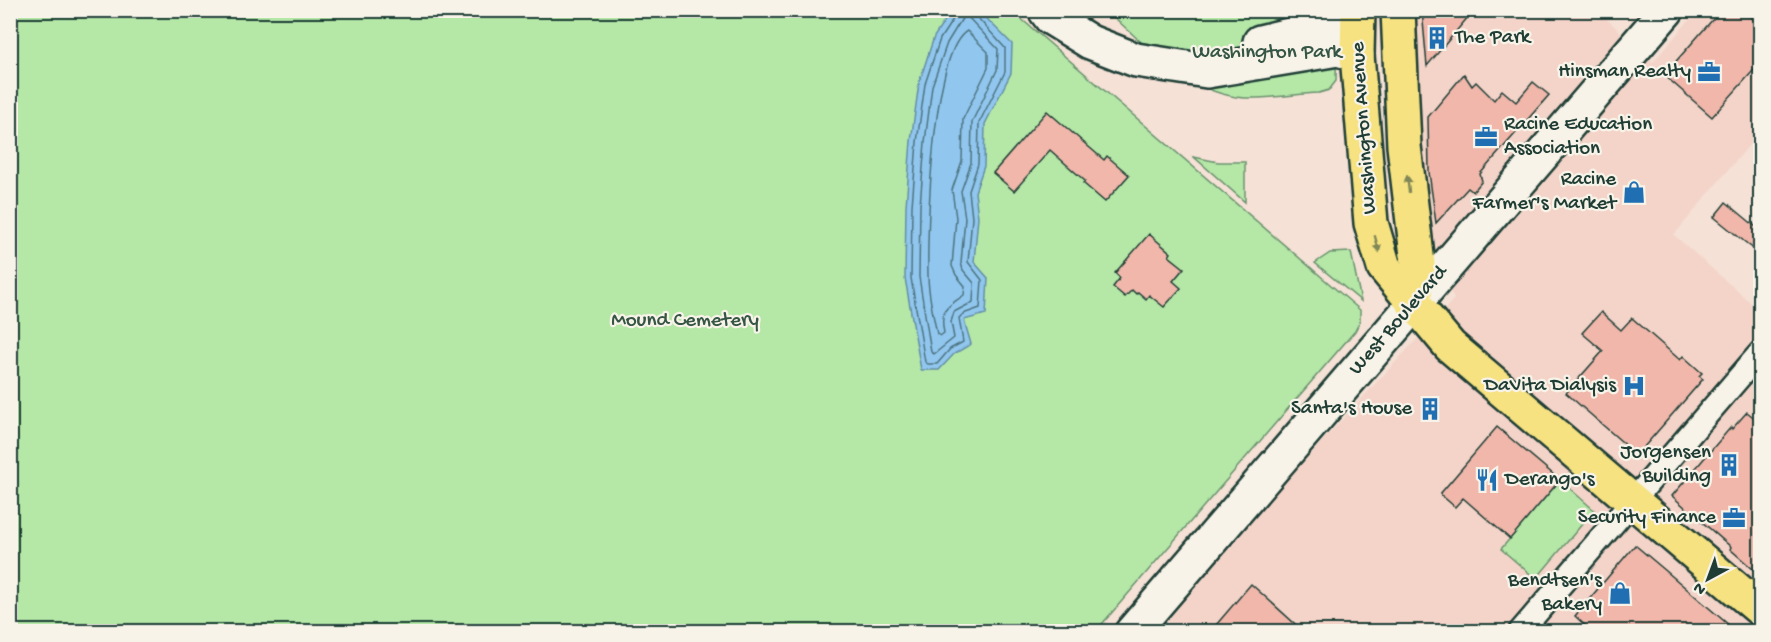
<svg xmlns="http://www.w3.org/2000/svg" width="1771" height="642" font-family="'Gochi Hand',sans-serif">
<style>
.built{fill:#f4d4c9}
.green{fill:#b5e7a7;stroke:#6a926e;stroke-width:1.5}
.water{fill:#91c6ef;stroke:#638fa4;stroke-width:1.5}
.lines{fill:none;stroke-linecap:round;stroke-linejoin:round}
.shore{stroke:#4d747f;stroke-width:1.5}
.building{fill:#f1b7ab;stroke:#1f3d34;stroke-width:1.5}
.street-casing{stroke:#1f3d34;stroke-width:27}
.secondary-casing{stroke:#1f3d34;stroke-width:38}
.primary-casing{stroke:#1f3d34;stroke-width:38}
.street{stroke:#f7f3e8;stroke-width:22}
.secondary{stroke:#f7f3e8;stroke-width:33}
.primary{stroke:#f6e281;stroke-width:33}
.oneway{fill:#808757}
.labels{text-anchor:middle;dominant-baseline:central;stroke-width:4.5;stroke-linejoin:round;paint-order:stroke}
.poi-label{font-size:21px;fill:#1f3d34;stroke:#f7f3e8;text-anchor:end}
.park-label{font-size:21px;fill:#365645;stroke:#f7f3e8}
.street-label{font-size:21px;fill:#1f3d34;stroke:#f7f3e8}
</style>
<rect width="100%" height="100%" fill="#f5e1d6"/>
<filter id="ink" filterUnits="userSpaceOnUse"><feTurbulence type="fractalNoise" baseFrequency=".0167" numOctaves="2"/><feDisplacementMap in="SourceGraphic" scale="12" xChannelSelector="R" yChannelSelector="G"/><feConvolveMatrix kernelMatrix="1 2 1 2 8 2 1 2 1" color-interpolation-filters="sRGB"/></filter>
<g filter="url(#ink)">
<path class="built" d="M1410 11H1598L1653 62 1697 11H1760V132L1674 235 1760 311V631L1158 632 1299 466 1454 299 1423 229Z"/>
<g class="green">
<path d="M10 11H1012L1360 310V321L1355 331 1096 631H11Z"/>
<path d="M1107 11H1337L1336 81 1329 90 1319 93C1295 94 1269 99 1245 98 1188 94 1147 46 1107 11Z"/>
<path d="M1194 157 1218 162H1245V202Z"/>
<path d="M1351 252 1361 301 1315 263 1330 253Z"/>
<path d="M1560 480 1594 510 1536 579 1501 549Z"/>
</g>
<path class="water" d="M951 11H979L1012 44 1011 73 985 124 984 166 975 192 978 217 974 262 988 278 986 314 964 320 971 344 954 354 939 370H921L905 278 906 206 911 141 919 83 934 37Z"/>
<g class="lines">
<g class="shore">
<path d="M956 10 955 16 940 39 925 84 917 142 912 206 911 278 925 362 928 364H937L950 349 963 342 959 318 963 314 980 308 982 280 968 262 972 218 969 191 978 164 979 123 1005 72V48L977 17 975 10"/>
<path d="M966 15 998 49 997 70 972 122 971 163 961 191 965 218 961 263 963 270 974 283 973 302 954 312 951 322 954 338 934 354 931 352 919 277 920 206 925 142 932 86 947 43 963 17Z"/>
<path d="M967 31 988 52V68L963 119 962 161 952 190 956 218 952 266 956 275 965 286 964 295C948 307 939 308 944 333L940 336 937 334C933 314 928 294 928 275 927 233 931 52 967 31Z"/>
</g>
</g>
<g class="building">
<path d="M1422 10H1474L1427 66Z"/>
<path d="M1721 10H1743L1761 26V62L1712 117 1664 75Z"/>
<path d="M1464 74 1472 86 1476 82 1494 100 1502 90 1516 102 1533 82 1549 95 1480 174 1482 181 1473 192 1468 188 1436 223 1429 172 1428 117Z"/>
<path d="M1047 111 1104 160 1107 156 1129 175 1105 202 1083 183 1085 181 1050 150 1014 191 993 173Z"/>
<path d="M1726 202 1761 231V255L1714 217Z"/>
<path d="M1149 234 1171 253 1169 256 1184 268 1173 281 1181 288 1164 307 1149 295 1146 299 1138 292 1136 294 1132 290 1125 297 1113 287 1120 278 1115 273Z"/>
<path d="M1601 312 1621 330 1632 318 1680 360 1683 356 1702 373 1699 376 1703 379 1637 455 1566 393 1603 351 1582 333Z"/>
<path d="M1747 412 1761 423V576L1730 549 1731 547 1672 496 1731 427 1732 429Z"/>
<path d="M1497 427 1560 480 1510 539 1463 498 1455 507 1440 494Z"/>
<path d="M1635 545 1666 571 1737 632H1592L1575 616Z"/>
<path d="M1251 584 1304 632H1210Z"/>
</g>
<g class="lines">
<g class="street-casing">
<path id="street" d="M1520 632 1760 353"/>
</g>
<g class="secondary-casing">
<g id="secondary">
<path d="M1045 10 1051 18 1090 42 1136 60 1207 71 1338 49 1357 55"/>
<path d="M1260 42 1357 19"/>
<path d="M1132 632 1667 10"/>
</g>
</g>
<g class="primary-casing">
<g id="primary">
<path d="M1358 10 1357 55 1371 223 1384 267 1450 346 1760 609"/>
<path d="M1398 10 1404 146 1418 264 1414 304"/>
</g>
</g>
<use href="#street" class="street"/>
<use href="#secondary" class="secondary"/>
<use href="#primary" class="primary"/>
</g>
<defs><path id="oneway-solid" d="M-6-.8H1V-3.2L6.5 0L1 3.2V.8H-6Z" transform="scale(1.5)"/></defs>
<g class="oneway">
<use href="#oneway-solid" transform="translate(1408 184) rotate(-97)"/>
<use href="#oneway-solid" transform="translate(1377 244) rotate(75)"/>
</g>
</g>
<defs>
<g id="building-bare" transform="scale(1.8)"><path d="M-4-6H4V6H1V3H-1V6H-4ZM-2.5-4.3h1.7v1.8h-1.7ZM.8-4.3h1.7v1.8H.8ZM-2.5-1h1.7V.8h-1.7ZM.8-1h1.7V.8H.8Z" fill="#1f6fb2" stroke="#f7f3e8" stroke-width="2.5" paint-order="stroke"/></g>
<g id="office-bare" transform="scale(1.8)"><path d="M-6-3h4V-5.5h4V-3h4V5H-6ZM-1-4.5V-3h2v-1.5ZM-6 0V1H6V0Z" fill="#1f6fb2" stroke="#f7f3e8" stroke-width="2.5" paint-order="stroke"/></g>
<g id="shop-bare" transform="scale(1.8)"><path d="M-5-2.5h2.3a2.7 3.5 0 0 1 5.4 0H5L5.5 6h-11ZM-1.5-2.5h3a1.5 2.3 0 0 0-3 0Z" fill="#1f6fb2" stroke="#f7f3e8" stroke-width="2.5" paint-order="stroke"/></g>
<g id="hospital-bare" transform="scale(1.8)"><path d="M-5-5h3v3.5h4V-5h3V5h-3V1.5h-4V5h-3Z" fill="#1f6fb2" stroke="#f7f3e8" stroke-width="2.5" paint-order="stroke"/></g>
<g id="restaurant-bare" transform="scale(1.8)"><path d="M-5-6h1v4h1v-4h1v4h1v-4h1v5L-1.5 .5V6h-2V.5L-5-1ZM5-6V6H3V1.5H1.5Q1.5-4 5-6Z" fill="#1f6fb2" stroke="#f7f3e8" stroke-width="2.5" paint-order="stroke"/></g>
</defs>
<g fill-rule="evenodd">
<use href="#building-bare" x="1437" y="38"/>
<use href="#office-bare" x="1709" y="72"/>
<use href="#office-bare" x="1486" y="137"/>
<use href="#shop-bare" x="1634" y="192"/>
<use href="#hospital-bare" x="1634" y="386"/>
<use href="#building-bare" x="1430" y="409"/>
<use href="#building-bare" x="1729" y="465"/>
<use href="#restaurant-bare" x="1487" y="480"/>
<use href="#office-bare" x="1734" y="518"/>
<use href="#shop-bare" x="1620" y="593"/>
</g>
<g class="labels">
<g class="poi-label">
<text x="1455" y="38" text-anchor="start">The Park</text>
<text x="1691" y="72">Hinsman Realty</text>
<text x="1504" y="125" text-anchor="start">Racine Education<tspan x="1504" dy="24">Association</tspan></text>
<text x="1616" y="180">Racine<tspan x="1616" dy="24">Farmer's Market</tspan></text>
<text x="1616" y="386">DaVita Dialysis</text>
<text x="1412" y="409">Santa's House</text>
<text x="1711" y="453">Jorgensen<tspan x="1711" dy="24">Building</tspan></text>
<text x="1505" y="480" text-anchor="start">Derango's</text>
<text x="1716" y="518">Security Finance</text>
<text x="1602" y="581">Bendtsen's<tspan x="1602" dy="24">Bakery</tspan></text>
</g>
<g class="park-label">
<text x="1267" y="53">Washington Park</text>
<text x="685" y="321">Mound Cemetery</text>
</g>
<g class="street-label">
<text transform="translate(1365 128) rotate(-94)">Washington Avenue</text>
<text transform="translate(1399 321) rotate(-49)">West Boulevard</text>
</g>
</g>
<rect width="1771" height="642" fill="none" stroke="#f7f3e8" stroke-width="36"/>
<rect x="18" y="18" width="1735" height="606" fill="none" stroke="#1f3d34" stroke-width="2" filter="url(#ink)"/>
<g transform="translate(1708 579) rotate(221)" stroke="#f7f3e8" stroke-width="4.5" paint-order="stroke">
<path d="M0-4.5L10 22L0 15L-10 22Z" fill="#1f3d34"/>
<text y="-9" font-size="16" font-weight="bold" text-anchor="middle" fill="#1f3d34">N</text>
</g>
</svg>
